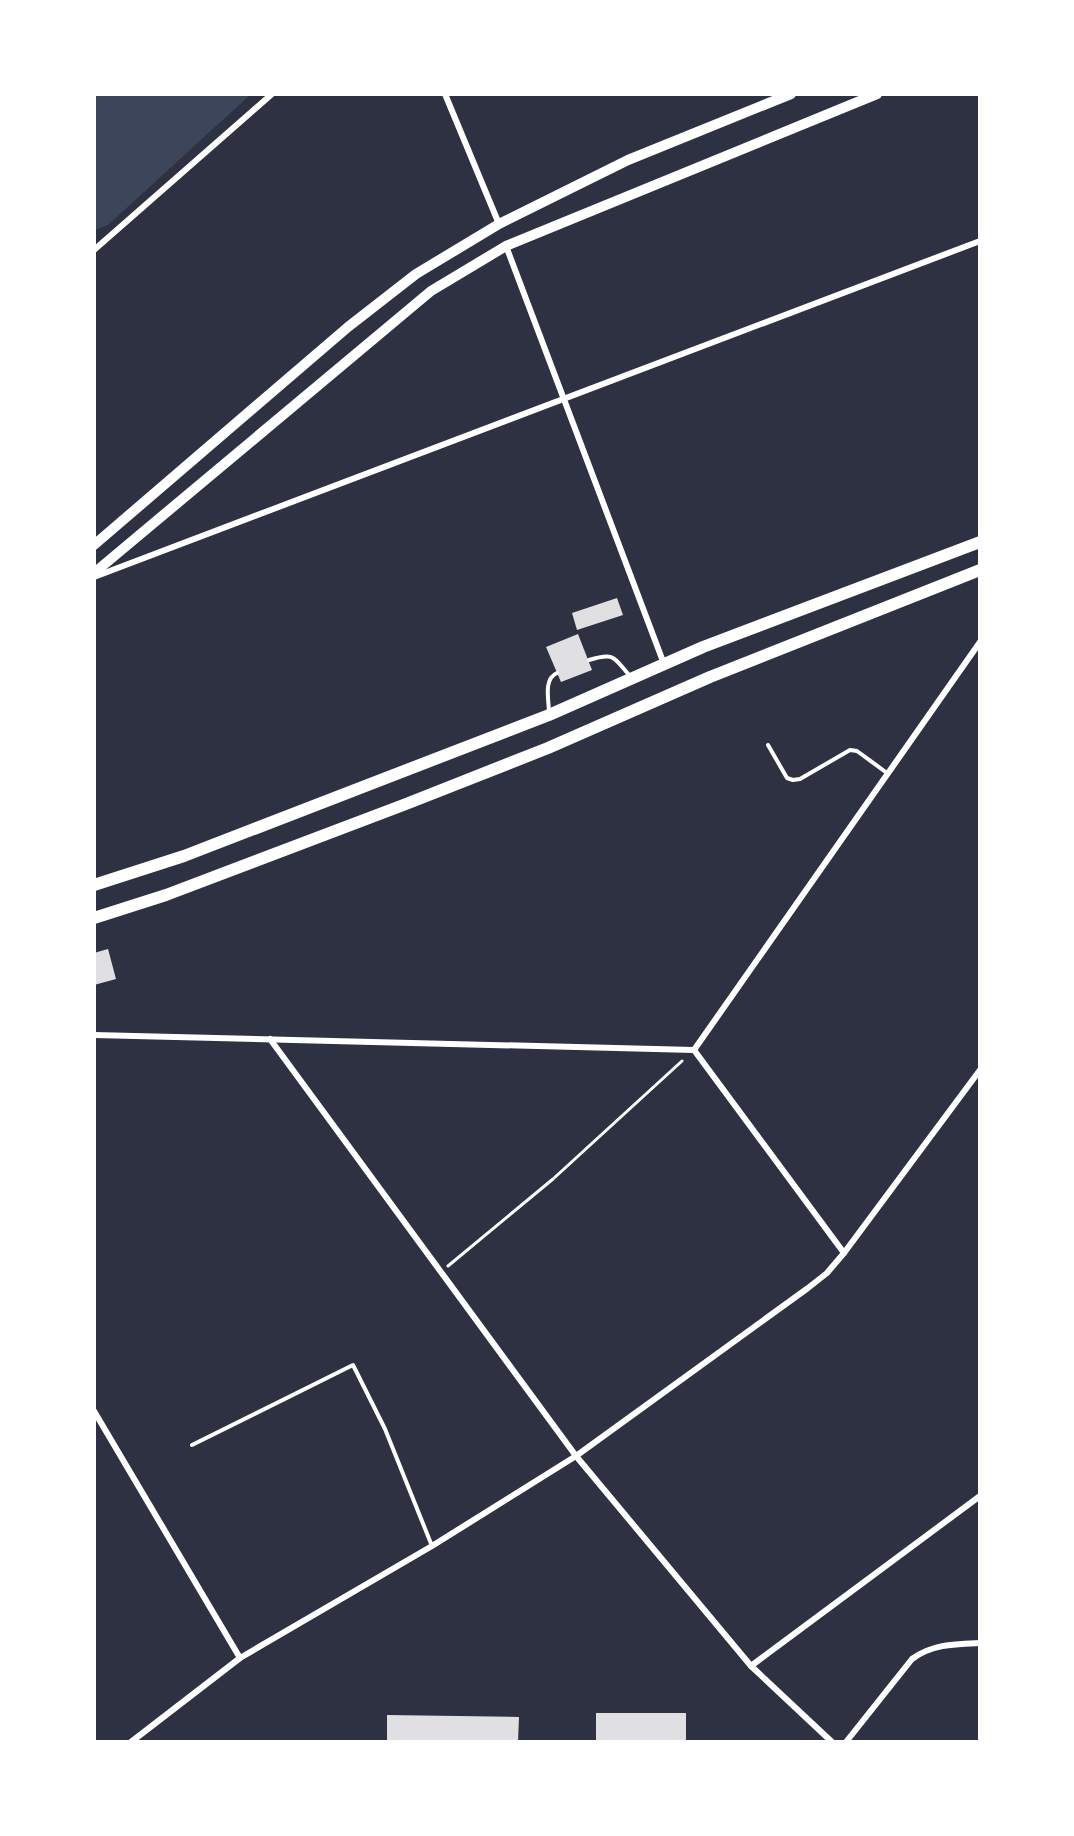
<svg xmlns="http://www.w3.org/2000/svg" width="1074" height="1836" font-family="Jost,sans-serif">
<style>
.green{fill:#3c4559}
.building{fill:#e0e0e3}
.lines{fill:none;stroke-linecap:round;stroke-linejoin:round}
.path{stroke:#fff;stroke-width:3}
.service{stroke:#fff;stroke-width:4}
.minor{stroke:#fff;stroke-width:6}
.secondary{stroke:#fff;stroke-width:10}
.trunk{stroke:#fff;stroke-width:12}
</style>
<rect width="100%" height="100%" fill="#2d3142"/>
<path class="green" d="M94 95 95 94 250 95 108 225 95 230Z"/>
<g class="building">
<path d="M617 598 623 615 577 630 572 613Z"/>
<path d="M578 634 592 670 561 682 546 647Z"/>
<path d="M108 949 116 979 94 985V953Z"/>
<rect x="596" y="1713" width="90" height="29"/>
<path d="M387 1715 519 1717 518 1742H387Z"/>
</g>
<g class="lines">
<path class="path" d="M448 1266 553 1179 682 1061"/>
<g class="service">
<path d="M589 660C615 652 613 657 630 676"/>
<path d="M549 713C549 700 543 679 557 673"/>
<path d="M768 745 787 778 793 780 800 779 850 750 857 751 887 773"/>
<path d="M192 1445 353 1365 385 1429 432 1546"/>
</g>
<g class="minor">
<path d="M445 94 499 224"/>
<path d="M506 246 664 664"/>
<path d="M94 250 272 94"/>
<path d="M94 577 980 241"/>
<path d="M94 1035 694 1050 980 642"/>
<path d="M270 1039 576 1456 751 1666 832 1742"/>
<path d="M694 1050 844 1253"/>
<path d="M94 1411 240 1658"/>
<path d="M751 1666 980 1496"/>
<path d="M131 1742 240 1658 432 1546 576 1456 808 1288 827 1273 844 1253 980 1070"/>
<path d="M846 1742 912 1659C932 1644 955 1644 980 1643"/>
</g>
<g class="secondary">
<path d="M94 545 348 327 416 274 499 224 628 160 791 94"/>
<path d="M94 573 431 291 506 246 877 94"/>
</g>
<g class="trunk">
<path d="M94 885 184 856 549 715 703 647 980 542"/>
<path d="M94 918 166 895 406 804 548 748 710 677 980 570"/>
</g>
</g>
<rect width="1074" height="1836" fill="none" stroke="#ffffff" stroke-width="192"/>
</svg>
